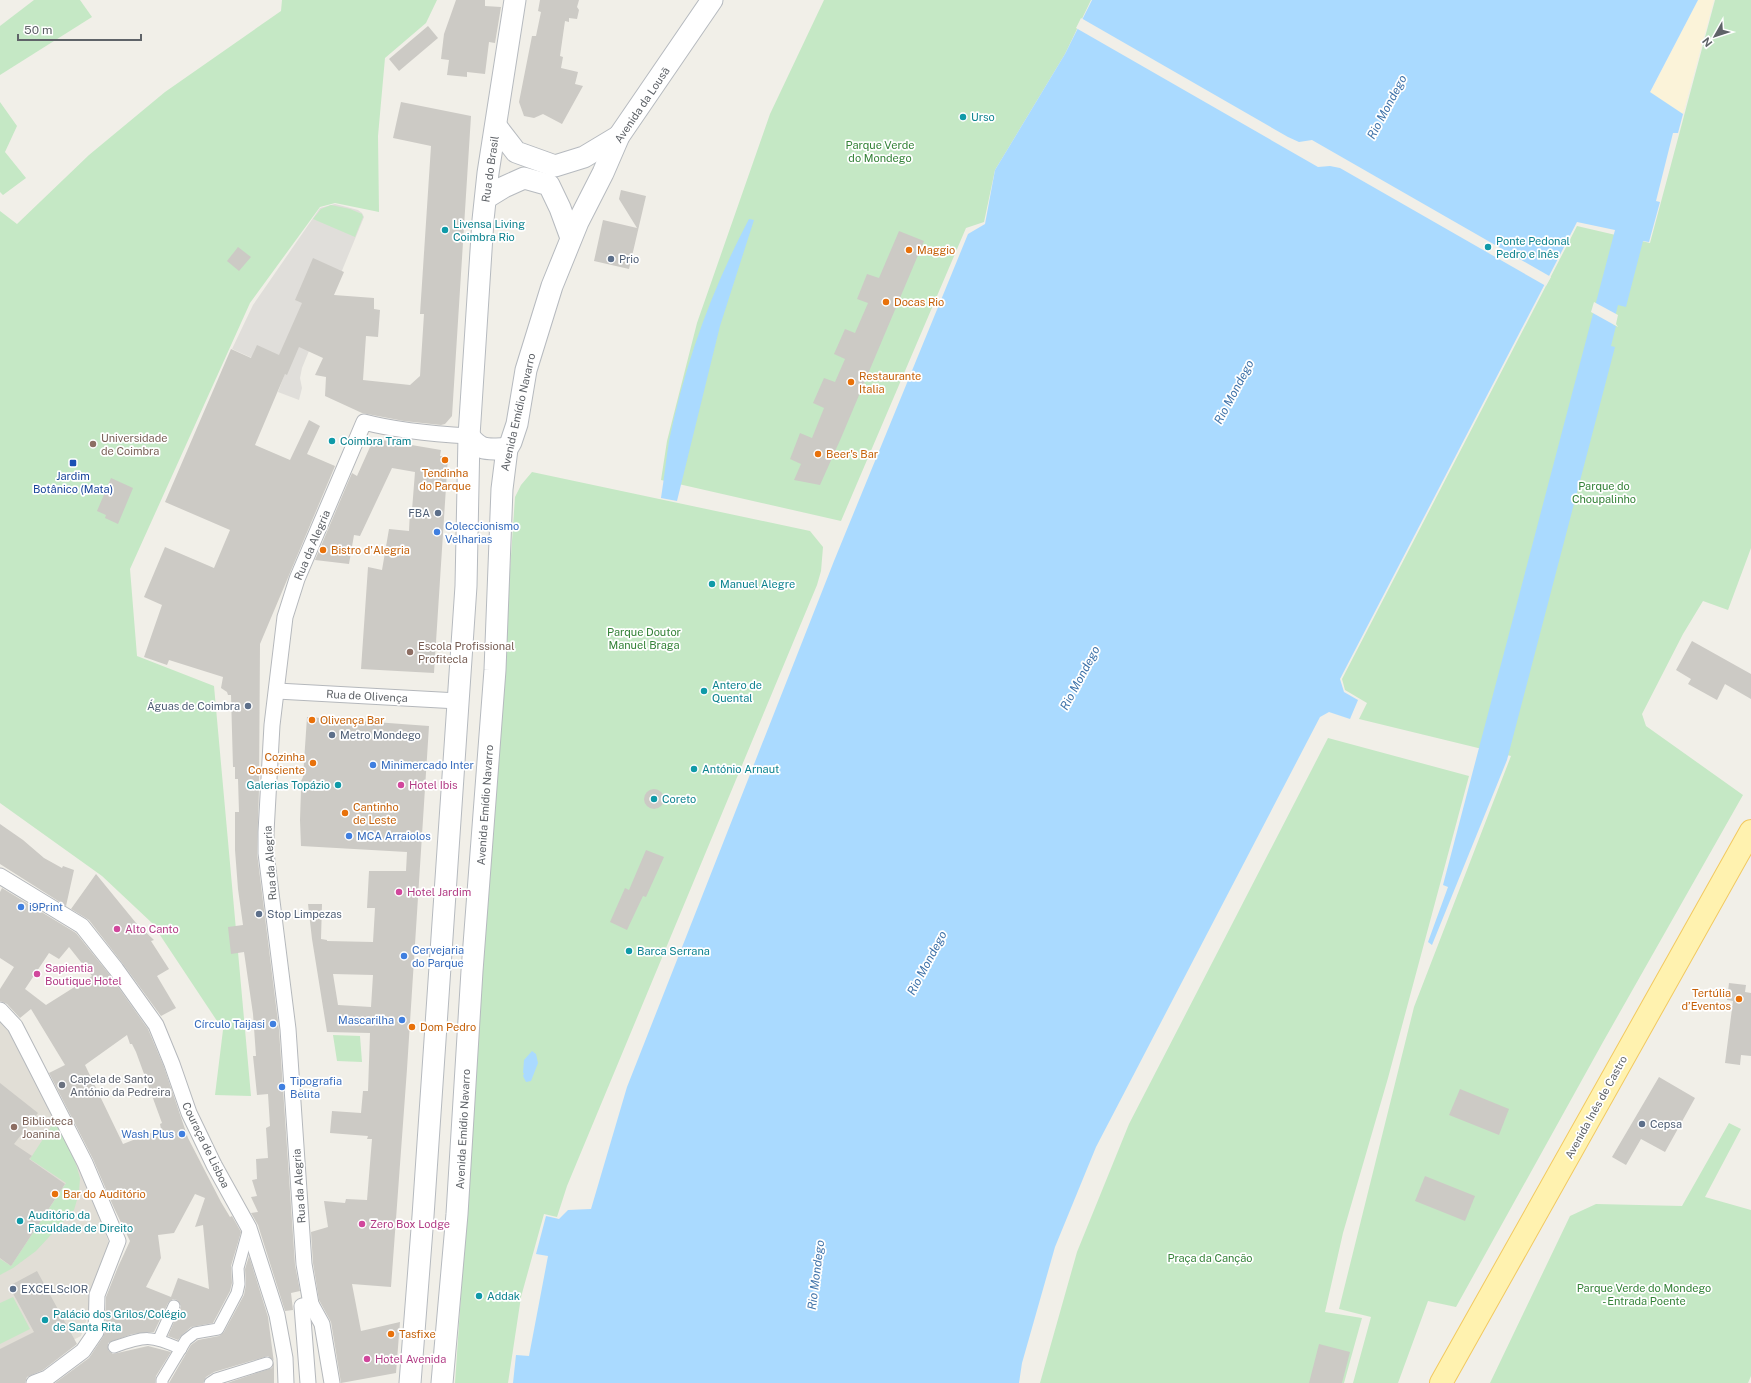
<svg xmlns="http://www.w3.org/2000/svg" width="1751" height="1383" font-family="'Public Sans',sans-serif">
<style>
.industrial{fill:#e0deda}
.education{fill:#e1ded6}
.green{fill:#c5e8c5}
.sand{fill:#fbf3d9}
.water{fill:#aadaff}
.pier{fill:#f1efe8}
.building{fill:#cccac5;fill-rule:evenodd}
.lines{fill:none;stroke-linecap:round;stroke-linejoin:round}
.pedestrian-casing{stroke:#b5b8bc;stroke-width:13}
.minor-casing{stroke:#b5b8bc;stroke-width:17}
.secondary-casing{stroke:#b6babf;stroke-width:23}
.primary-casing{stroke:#f2c960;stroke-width:24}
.pedestrian{stroke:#fff;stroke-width:11}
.minor{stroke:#fff;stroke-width:15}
.secondary{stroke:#fff;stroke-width:21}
.primary{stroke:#fff2af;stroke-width:22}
.culture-dot{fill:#0f9aa8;stroke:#fff;stroke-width:1.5}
.food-dot{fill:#e8710a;stroke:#fff;stroke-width:1.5}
.service-dot{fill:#5c6f8a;stroke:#fff;stroke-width:1.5}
.education-dot{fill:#8d6e63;stroke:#fff;stroke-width:1.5}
.transit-dot{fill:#1a4fb4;stroke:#fff;stroke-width:1.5}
.shop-dot{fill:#3f7fe0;stroke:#fff;stroke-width:1.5}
.hotel-dot{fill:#d1479c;stroke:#fff;stroke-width:1.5}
.worship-dot{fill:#6b7280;stroke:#fff;stroke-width:1.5}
.labels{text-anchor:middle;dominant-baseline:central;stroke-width:3.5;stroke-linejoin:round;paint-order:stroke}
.street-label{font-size:11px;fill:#5f6368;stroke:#fff}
.culture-label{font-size:11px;fill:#0d838f;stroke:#fff;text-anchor:start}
.park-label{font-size:11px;fill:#348238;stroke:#fff}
.food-label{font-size:11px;fill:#c56008;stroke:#fff;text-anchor:start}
.service-label{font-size:11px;fill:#4e5e75;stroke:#fff;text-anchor:start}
.education-label{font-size:11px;fill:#785e54;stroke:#fff;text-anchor:start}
.transit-label{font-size:11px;fill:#164399;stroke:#fff}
.shop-label{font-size:11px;fill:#366cbe;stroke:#fff;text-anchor:start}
.hotel-label{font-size:11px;fill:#b23c85;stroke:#fff;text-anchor:start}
.worship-label{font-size:11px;fill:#5b616d;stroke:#fff;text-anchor:start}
.water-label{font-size:12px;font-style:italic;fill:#4174aa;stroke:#fff}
</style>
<rect width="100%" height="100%" fill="#f1efe8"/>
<path class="industrial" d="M335 204 358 210 362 213 364 217 302 368 300 378 302 388 299 400 278 392 285 373 232 349 253 305 320 208Z"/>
<path class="education" d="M0 1019 11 1029 78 1163 111 1248 81 1336 0 1377Z"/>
<g class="green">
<path d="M34 0H80L92 17 0 75V26Z"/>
<path d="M282 0H437L426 23 385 58 378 136 379 212 335 203 320 207 250 303 130 569 137 656 214 686 251 1096 215 1095 223 1030 152 923 102 876 0 803V211L17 224 89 155 165 92 281 11Z"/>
<path d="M824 0H1091L1065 54 995 170 984 222 966 228 841 521 661 480 667 441 697 323 770 114Z"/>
<path d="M1715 0H1751V548L1728 610 1703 601 1683 634 1642 714 1646 726 1743 795 1603 1042 1456 1307 1428 1301 1398 1383H1353L1371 1317 1339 1309 1414 1007 1511 756 1359 719 1367 703 1345 690 1342 679 1577 226 1650 243Z"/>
<path d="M0 102 17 126 5 152 26 178 3 195 0 192Z"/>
<path d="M331 205 350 209 362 214 363 217 355 237 313 219 321 209Z"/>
<path d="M532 472 810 531 823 547 821 571 817 585 567 1186 557 1217 544 1214 521 1297 508 1383H455L515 497 521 485Z"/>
<path d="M1328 738 1469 776 1388 1078 1343 1233 1325 1312 1362 1318 1344 1383H1040L1077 1252 1129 1124Z"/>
<path d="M333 1035 360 1036 362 1062 337 1061Z"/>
<path d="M56 1119 76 1164 80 1178 79 1193 74 1210 36 1251 13 1268 0 1275V1259L11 1266 66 1183 30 1159Z"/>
<path d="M1729 1123 1741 1129 1705 1197 1751 1210V1376L1748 1383H1490L1570 1216 1596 1204 1682 1206Z"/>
<path d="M13 1297 30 1329 0 1344V1303Z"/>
</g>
<path class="sand" d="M1698 0H1714L1683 114 1650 93Z"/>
<g class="water">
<path d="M1092 0H1698L1650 92 1683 114 1678 133H1673L1656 201 1660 202 1649 242 1643 241 1626 307 1618 305 1613 325 1616 326 1611 346 1615 347 1507 760 1432 945 1428 942 1448 887 1443 885 1615 230 1577 222 1340 679 1344 692 1358 700 1350 719 1329 712 1320 717 1096 1147 1055 1247 1022 1363 1019 1383H513L516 1355 529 1356 548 1256 536 1254 546 1216 559 1219 568 1210 591 1209 627 1087 834 561 968 234 985 224 995 170 1065 54Z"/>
<path d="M749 219 754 220 720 326 677 501 661 498C664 479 666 460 669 441 685 363 712 289 749 219Z"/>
<path d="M532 1051 536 1054 538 1063 531 1081 526 1082 523 1076 524 1073H523L524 1060Z"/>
</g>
<g class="pier">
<path d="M1081 18 1288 137 1299 142 1312 140 1551 277 1546 286 1340 168 1330 166 1318 167 1076 28Z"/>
<path d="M1594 302 1618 315 1616 324 1618 327 1591 312Z"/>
</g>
<g class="building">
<path d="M456 0H485V6L501 7 495 43 489 42 485 74 467 72V77L447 75 449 60 441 59 444 34Z"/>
<path d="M540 0H579L577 7 579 10 577 19 569 18V22L565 21 560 56 563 57 561 68 578 72 575 84 583 86 562 124 543 114 534 118 524 116 519 102 532 36H536L541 12 538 11Z"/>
<path d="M428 26 438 38 399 71 389 59Z"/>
<path d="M401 102 471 116 452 416 445 424 441 425 404 421 362 413 325 396 326 377 315 375 323 358 299 347 287 375 285 374 255 445 290 460 309 420 320 426 307 454 335 466 260 644 259 789 257 853 279 1030 295 1265 300 1291 291 1293 293 1310 285 1311 258 1225 251 1213 258 1212 251 1197 257 1196 252 1180 257 1179 256 1159 268 1158 266 1128 270 1126 268 1094 257 1095 253 1056H256L253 1014 244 952 231 954 228 927 243 925 238 889 235 850V812H239L238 779H235V767H233L231 695H228L227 692 221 688 223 677 169 660 167 665 144 657 162 605 144 597 165 547 214 568 230 530 165 502 231 349 251 358 257 345 279 355 302 303 295 300 313 258 344 272 334 295 374 298V309L380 310 378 337 366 336 363 380 410 385 420 376 424 314H420L431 146 393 138Z"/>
<path d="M621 190 646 196 629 269 594 261 603 220 637 228 619 199Z"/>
<path d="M899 231 924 241 841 438 820 485 794 480 801 464 790 459 800 433 812 438 824 408 813 403 824 378 835 382 845 359 834 354 845 329 855 333 868 303 857 299 867 274 879 278Z"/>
<path d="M238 247 251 257 239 271 227 261Z"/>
<path d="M382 440 441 450 440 456H448L434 673 361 669 368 567 382 570 389 529 409 531 410 510H412L415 472 392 468 360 536 354 535 349 564 315 560 352 473 357 476 370 447 376 441Z"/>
<path d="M111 478 133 488 118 524 105 518 106 515 97 511Z"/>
<path d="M1692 641 1751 674V699L1725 684 1717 700 1688 684 1691 679 1676 670Z"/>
<path d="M307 717 429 726 407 1069 391 1287 352 1284 361 1331 400 1322 396 1373 341 1383 331 1322 319 1300 313 1263 311 1232 328 1227 324 1201 345 1203 346 1199 367 1200 372 1139H367L368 1136 330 1133 332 1111 361 1113 363 1091H368L370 1033 327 1032 312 939 308 904H322L321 939 327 940V941L373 942 375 908H367L369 871H406L407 852 301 846 300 820 301 790 300 783 303 777ZM333 974 373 975 371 1007 338 1005Z"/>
<circle cx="654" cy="799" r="10"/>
<path d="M0 824 23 840 44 858 62 868 63 866 74 870 66 906 0 864Z"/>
<path d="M646 850 664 857 646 897 643 896 627 930 610 922 625 888 629 890Z"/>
<path d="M96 874 136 923 154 940 151 941 169 969 157 976 176 1008 161 1016 123 964 89 920 71 909Z"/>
<path d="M2 888 76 933 109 974 148 1029 164 1067 188 1138 221 1202 230 1217 232 1216 241 1232 231 1266 232 1283 230 1291 213 1323 191 1327 182 1335 178 1340 168 1336 181 1306 177 1300 173 1299 168 1303 154 1332 132 1334 108 1343V1350L113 1354 148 1346 171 1352 156 1376 155 1383H55L89 1358 103 1337 105 1332 106 1297 118 1267 130 1241 114 1208 93 1159 49 1073 65 1065 31 1009 20 1018 7 1004 0 1001V989L14 967 0 958V892ZM69 947 92 976 46 1005 25 989 49 953 59 959ZM127 1035 130 1044H132L136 1052 162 1123 160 1124 161 1129 123 1144 85 1065ZM195 1194 205 1198 195 1227 203 1225 209 1289 178 1278 171 1297 146 1287 161 1258 158 1235 174 1233Z"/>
<path d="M1729 983 1746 985 1745 992 1751 993V1056L1741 1055 1740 1065 1725 1063 1733 1001 1727 1000Z"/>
<path d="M1659 1077 1695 1098 1665 1152 1641 1139 1626 1165 1612 1157Z"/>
<path d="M0 1083 38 1113 14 1144 32 1156 29 1159 65 1184 11 1266 0 1258Z"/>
<path d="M1460 1089 1509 1109 1499 1135 1449 1115Z"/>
<path d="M1425 1176 1475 1196 1465 1221 1415 1201Z"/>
<path d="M249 1256 268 1317 274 1363V1383H227L272 1368 274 1361 268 1356 214 1372 206 1377 203 1383H169L191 1345 198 1340 219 1336 224 1332 244 1295 246 1284 245 1269Z"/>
<path d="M37 1271 77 1344 43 1370 27 1377 25 1383H0V1349L34 1332 9 1286Z"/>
<path d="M1319 1344 1350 1352 1342 1383H1309Z"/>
</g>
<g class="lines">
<g class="pedestrian-casing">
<g id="pedestrian">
<path d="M159 1339 174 1306"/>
<path d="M114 1347C145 1336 151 1335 181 1349"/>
<path d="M162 1383V1380L186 1340 195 1333 218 1329 237 1293 239 1284 238 1268 249 1228"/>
<path d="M210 1383 216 1379 267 1363"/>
</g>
</g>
<g class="minor-casing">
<g id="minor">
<path d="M277 691 458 701"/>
<path d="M0 876 82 926 116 969 156 1025 172 1064 189 1113 214 1165 249 1228 277 1315 285 1358 286 1383"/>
<path d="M0 1010 15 1026 32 1059 85 1163 118 1241 97 1295 96 1332 83 1351 47 1378 34 1383"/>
<path d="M308 1383 302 1306 311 1304"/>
<path d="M332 1383 322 1324 311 1304 304 1264 288 1029 266 853V832L272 725 285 617 297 579 364 422C398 431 434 434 469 436"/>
</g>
</g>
<g class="secondary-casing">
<g id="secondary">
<path d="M496 126 516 152 555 166 584 157 619 136"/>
<path d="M486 198 504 187 524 178 549 185 560 208 571 238"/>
<path d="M469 436C482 453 488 448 507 449"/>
<path d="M410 1383 423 1216 466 586 469 436 483 220 488 173 515 0"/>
<path d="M442 1383 457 1214 472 971 495 670 502 489 507 449 511 442 517 424 526 370 552 286 578 222 603 173 619 136 712 0"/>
</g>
</g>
<g class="primary-casing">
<path id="primary" d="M1441 1383 1751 831"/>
</g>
<use href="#pedestrian" class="pedestrian"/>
<use href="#minor" class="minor"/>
<use href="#secondary" class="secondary"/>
<use href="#primary" class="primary"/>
</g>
<g class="culture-dot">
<circle cx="963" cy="117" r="4"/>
<circle cx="445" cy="230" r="4"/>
<circle cx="1488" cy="247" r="4"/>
<circle cx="332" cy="441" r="4"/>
<circle cx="712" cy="584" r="4"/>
<circle cx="704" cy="691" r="4"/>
<circle cx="694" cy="769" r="4"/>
<circle cx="338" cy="785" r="4"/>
<circle cx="654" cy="799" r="4"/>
<circle cx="629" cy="951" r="4"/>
<circle cx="20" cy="1221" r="4"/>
<circle cx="479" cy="1296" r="4"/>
<circle cx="45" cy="1320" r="4"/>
</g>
<g class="food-dot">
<circle cx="909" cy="250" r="4"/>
<circle cx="886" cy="302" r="4"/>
<circle cx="851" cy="382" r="4"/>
<circle cx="818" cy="454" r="4"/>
<circle cx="445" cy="460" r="4"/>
<circle cx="323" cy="550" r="4"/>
<circle cx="312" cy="720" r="4"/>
<circle cx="313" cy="763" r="4"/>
<circle cx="345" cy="813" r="4"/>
<circle cx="1739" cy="999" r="4"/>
<circle cx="412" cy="1027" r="4"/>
<circle cx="55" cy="1194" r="4"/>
<circle cx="391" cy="1334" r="4"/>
</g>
<g class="service-dot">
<circle cx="611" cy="259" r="4"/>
<circle cx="438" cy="513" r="4"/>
<circle cx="248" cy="706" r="4"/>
<circle cx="332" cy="735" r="4"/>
<circle cx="259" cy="914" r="4"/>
<circle cx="1642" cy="1124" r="4"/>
<circle cx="13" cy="1289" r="4"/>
</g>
<g class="education-dot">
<circle cx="93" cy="444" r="4"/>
<circle cx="410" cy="652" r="4"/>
<circle cx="14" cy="1127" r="4"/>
</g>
<rect class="transit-dot" x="69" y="459" width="8" height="8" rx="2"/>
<g class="shop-dot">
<circle cx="437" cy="532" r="4"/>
<circle cx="373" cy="765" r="4"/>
<circle cx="349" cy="836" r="4"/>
<circle cx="21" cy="907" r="4"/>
<circle cx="404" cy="956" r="4"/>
<circle cx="402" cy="1020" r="4"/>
<circle cx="273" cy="1024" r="4"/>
<circle cx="282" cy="1087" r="4"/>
<circle cx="182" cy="1134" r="4"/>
</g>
<g class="hotel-dot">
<circle cx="401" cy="785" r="4"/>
<circle cx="399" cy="892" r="4"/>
<circle cx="117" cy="929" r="4"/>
<circle cx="37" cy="974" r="4"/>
<circle cx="362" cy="1224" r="4"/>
<circle cx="367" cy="1359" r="4"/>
</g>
<circle class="worship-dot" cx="62" cy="1085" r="4"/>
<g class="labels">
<g class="street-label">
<text transform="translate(642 105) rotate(-56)">Avenida da Lousã</text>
<text transform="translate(490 169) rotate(-82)">Rua do Brasil</text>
<text transform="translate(518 412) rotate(-77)">Avenida Emídio Navarro</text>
<text transform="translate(312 545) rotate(-67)">Rua da Alegria</text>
<text transform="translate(367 696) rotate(3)">Rua de Olivença</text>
<text transform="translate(485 805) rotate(-86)">Avenida Emídio Navarro</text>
<text transform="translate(270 863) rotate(-94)">Rua da Alegria</text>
<text transform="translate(1596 1107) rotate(-61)">Avenida Inês de Castro</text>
<text transform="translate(463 1129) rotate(-87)">Avenida Emídio Navarro</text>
<text transform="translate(206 1145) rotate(64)">Couraça de Lisboa</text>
<text transform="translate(299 1186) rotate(-94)">Rua da Alegria</text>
</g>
<g class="culture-label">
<text x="971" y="117">Urso</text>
<text x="453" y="224">Livensa Living<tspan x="453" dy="13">Coimbra Rio</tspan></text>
<text x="1496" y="241">Ponte Pedonal<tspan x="1496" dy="13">Pedro e Inês</tspan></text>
<text x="340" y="441">Coimbra Tram</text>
<text x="720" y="584">Manuel Alegre</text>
<text x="712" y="685">Antero de<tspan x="712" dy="13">Quental</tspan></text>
<text x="702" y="769">António Arnaut</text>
<text x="330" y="785" text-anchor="end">Galerias Topázio</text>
<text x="662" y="799">Coreto</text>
<text x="637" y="951">Barca Serrana</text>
<text x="28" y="1215">Auditório da<tspan x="28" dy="13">Faculdade de Direito</tspan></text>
<text x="487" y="1296">Addak</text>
<text x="53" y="1314">Palácio dos Grilos/Colégio<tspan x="53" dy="13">de Santa Rita</tspan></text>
</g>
<g class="park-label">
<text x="880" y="145">Parque Verde<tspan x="880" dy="13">do Mondego</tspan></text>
<text x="1604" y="486">Parque do<tspan x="1604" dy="13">Choupalinho</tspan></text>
<text x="644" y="632">Parque Doutor<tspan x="644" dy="13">Manuel Braga</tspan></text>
<text x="1210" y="1258">Praça da Canção</text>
<text x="1644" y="1288">Parque Verde do Mondego<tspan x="1644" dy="13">- Entrada Poente</tspan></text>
</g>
<g class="food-label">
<text x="917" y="250">Maggio</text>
<text x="894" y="302">Docas Rio</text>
<text x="859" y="376">Restaurante<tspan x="859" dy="13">Italia</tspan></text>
<text x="826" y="454">Beer's Bar</text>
<text x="445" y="473" text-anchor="middle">Tendinha<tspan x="445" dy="13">do Parque</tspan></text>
<text x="331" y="550">Bistro d'Alegria</text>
<text x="320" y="720">Olivença Bar</text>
<text x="305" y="757" text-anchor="end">Cozinha<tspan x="305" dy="13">Consciente</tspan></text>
<text x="353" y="807">Cantinho<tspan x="353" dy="13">de Leste</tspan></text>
<text x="1731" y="993" text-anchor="end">Tertúlia<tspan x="1731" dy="13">d’Eventos</tspan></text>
<text x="420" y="1027">Dom Pedro</text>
<text x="63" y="1194">Bar do Auditório</text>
<text x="399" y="1334">Tasfixe</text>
</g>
<g class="service-label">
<text x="619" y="259">Prio</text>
<text x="430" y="513" text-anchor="end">FBA</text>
<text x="240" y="706" text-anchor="end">Águas de Coimbra</text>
<text x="340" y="735">Metro Mondego</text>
<text x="267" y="914">Stop Limpezas</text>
<text x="1650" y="1124">Cepsa</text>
<text x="21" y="1289">EXCELScIOR</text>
</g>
<g class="education-label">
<text x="101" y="438">Universidade<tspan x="101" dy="13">de Coimbra</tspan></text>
<text x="418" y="646">Escola Profissional<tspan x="418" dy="13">Profitecla</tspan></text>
<text x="22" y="1121">Biblioteca<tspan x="22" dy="13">Joanina</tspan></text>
</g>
<g class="transit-label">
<text x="73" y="476">Jardim<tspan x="73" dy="13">Botânico (Mata)</tspan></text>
</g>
<g class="shop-label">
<text x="445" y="526">Coleccionismo<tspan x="445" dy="13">Velharias</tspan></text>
<text x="381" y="765">Minimercado Inter</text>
<text x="357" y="836">MCA Arraiolos</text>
<text x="29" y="907">i9Print</text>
<text x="412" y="950">Cervejaria<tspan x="412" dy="13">do Parque</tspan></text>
<text x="394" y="1020" text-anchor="end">Mascarilha</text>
<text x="265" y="1024" text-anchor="end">Círculo Taijasi</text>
<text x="290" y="1081">Tipografia<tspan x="290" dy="13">Belita</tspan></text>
<text x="174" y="1134" text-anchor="end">Wash Plus</text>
</g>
<g class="hotel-label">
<text x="409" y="785">Hotel Ibis</text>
<text x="407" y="892">Hotel Jardim</text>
<text x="125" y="929">Alto Canto</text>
<text x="45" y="968">Sapientia<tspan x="45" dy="13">Boutique Hotel</tspan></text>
<text x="370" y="1224">Zero Box Lodge</text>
<text x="375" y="1359">Hotel Avenida</text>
</g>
<g class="worship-label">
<text x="70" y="1079">Capela de Santo<tspan x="70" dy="13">António da Pedreira</tspan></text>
</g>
<g class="water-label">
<text transform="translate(1387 107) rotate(-62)">Rio Mondego</text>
<text transform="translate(1234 392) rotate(-62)">Rio Mondego</text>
<text transform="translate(1080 678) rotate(-62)">Rio Mondego</text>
<text transform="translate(927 963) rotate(-62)">Rio Mondego</text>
<text transform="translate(816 1275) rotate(-83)">Rio Mondego</text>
</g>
</g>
<g transform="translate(1715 36) rotate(231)" stroke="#ffffff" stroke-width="3" paint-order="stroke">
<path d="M0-3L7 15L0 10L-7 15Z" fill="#5f6368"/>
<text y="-6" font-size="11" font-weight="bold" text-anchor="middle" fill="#5f6368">N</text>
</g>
<path d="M18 34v6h123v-6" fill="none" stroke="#5f6368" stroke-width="2"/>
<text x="24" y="34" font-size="12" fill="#5f6368" stroke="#ffffff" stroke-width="3" paint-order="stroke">50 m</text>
</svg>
